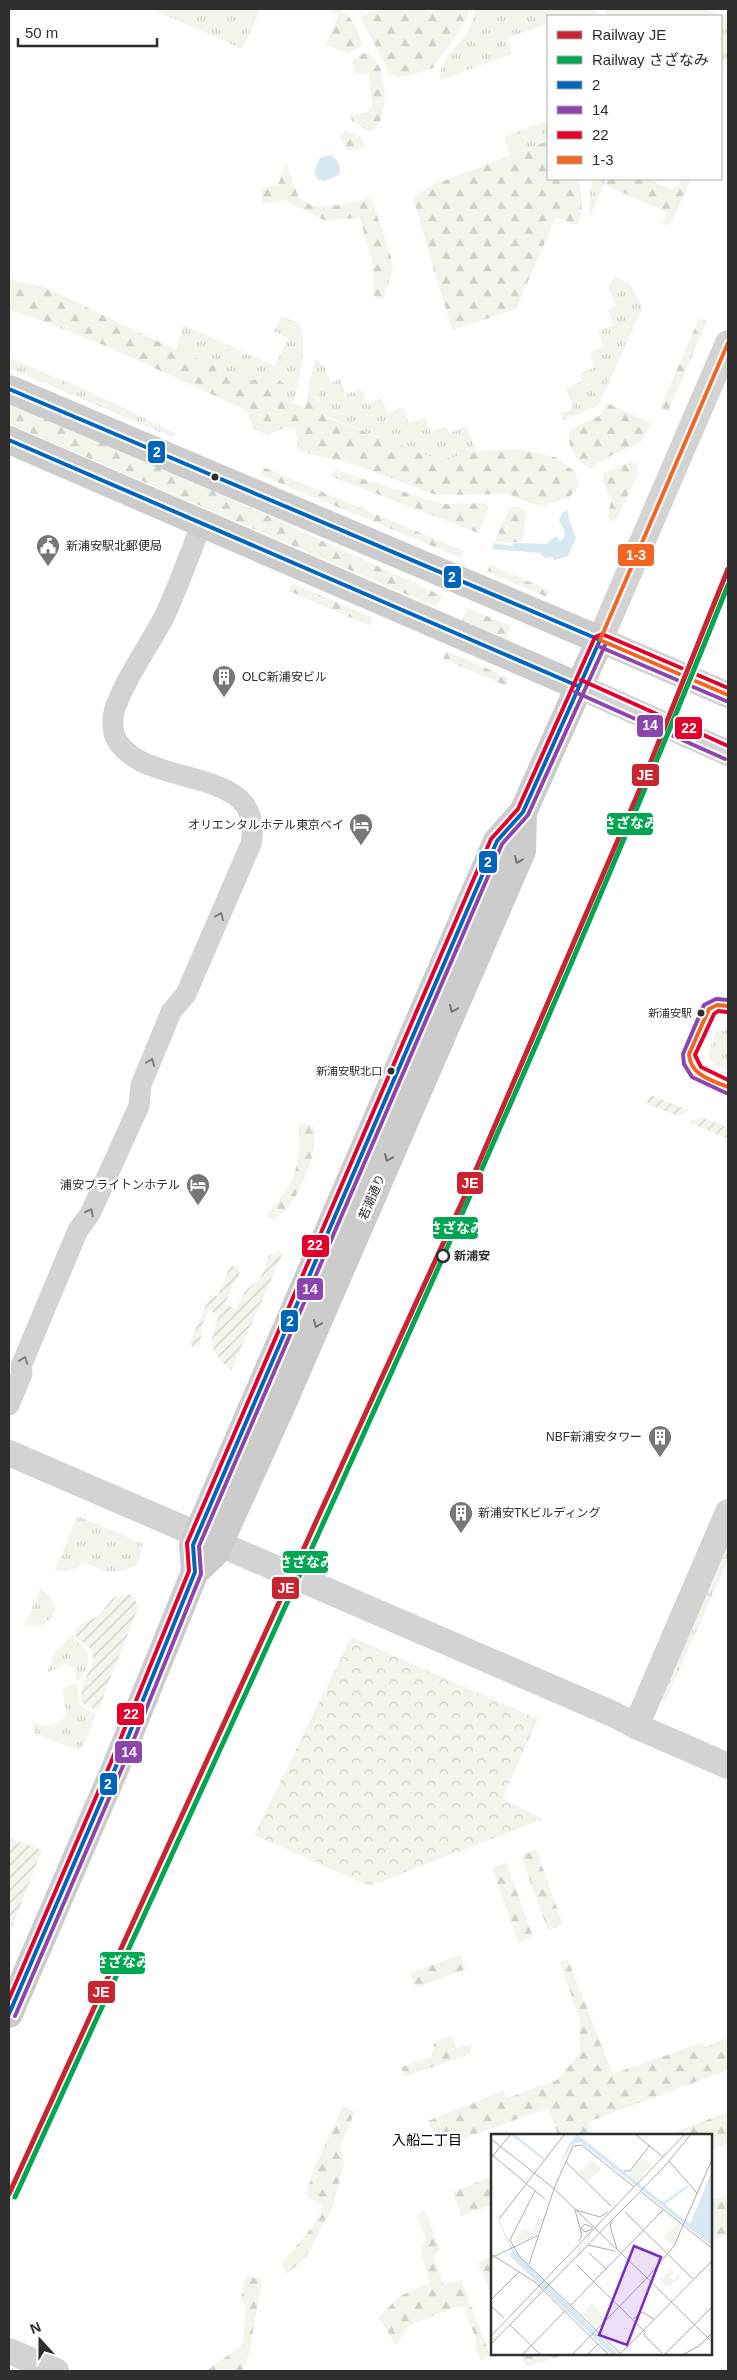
<svg xmlns="http://www.w3.org/2000/svg" width="737" height="2380" font-family="Arial,'Noto Sans JP',sans-serif">
<style>
.grass{fill:url(#grass-tufts)}
.forest{fill:url(#forest-firs)}
.park{fill:url(#park-crowns)}
.garden{fill:url(#garden-furrows)}
.water{fill:#d8e9f2}
.lines{fill:none;stroke-linecap:round;stroke-linejoin:round}
.minor{stroke:#d3d3d3;stroke-width:21}
.tertiary{stroke:#d3d3d3;stroke-width:26}
.secondary{stroke:#ccc;stroke-width:28}
.bus-1-casing{stroke:#fff;stroke-width:8}
.bus-2-casing{stroke:#fff;stroke-width:8}
.bus-3-casing{stroke:#fff;stroke-width:8}
.bus-4-casing{stroke:#fff;stroke-width:8}
.bus-1{stroke:#0065bd;stroke-width:4}
.bus-2{stroke:#8e44ad;stroke-width:4}
.bus-3{stroke:#e4002b;stroke-width:4}
.bus-4{stroke:#f26522;stroke-width:4}
.rail-1-casing{stroke:#fff;stroke-width:9}
.rail-2-casing{stroke:#fff;stroke-width:9}
.rail-1{stroke:#c9242f;stroke-width:5}
.rail-2{stroke:#00a651;stroke-width:5}
.oneway{stroke:#757575}
.oneway2{stroke:#808080}
.bus-dot{fill:#2e2e2e;stroke:#fff;stroke-width:2}
.stop-dot{fill:#fff;stroke:#2e2e2e;stroke-width:2.5}
.labels{text-anchor:middle;dominant-baseline:central;stroke-width:5;stroke-linejoin:round;paint-order:stroke}
.bus-label{font-size:11px;fill:#2e2e2e;stroke:#fff;text-anchor:end}
.poi-label{font-size:12px;fill:#2e2e2e;stroke:#fff;text-anchor:start}
.street-label{font-size:12px;fill:#2e2e2e;stroke:#fff}
.stop-label{font-size:12px;font-weight:bold;fill:#2e2e2e;stroke:#fff;text-anchor:start}
.neighbourhood-label{font-size:14px;fill:#000;stroke:#fff}
.inset-river{fill:none;stroke:#d8e9f2;stroke-width:2.5}
.inset-road{fill:none;stroke:#ababab;stroke-width:1}
.view{fill:#7b2cbf;fill-opacity:0.15;stroke:#7b2cbf;stroke-width:2.5}
.inset-edge{fill:none;stroke:#2e2e2e;stroke-width:2.5}
.line-badge{stroke:#fff;stroke-width:2}
.badge-label{font-size:14px;text-anchor:middle;font-weight:bold;fill:#fff}
</style>
<defs>
<pattern id="grass-tufts" width="24" height="20" patternUnits="userSpaceOnUse" patternTransform="scale(1.25)"><rect width="24" height="20" fill="#f1f5ec"/><path d="M3 7l-1-3M5 7V3M7 7l1-3M15 17l-1-3M17 17v-4M19 17l1-3" fill="none" stroke="#cfd2cb"/></pattern>
<pattern id="forest-firs" width="22" height="20" patternUnits="userSpaceOnUse" patternTransform="scale(1.25)"><rect width="22" height="20" fill="#f1f5ec"/><path d="M5 1l3.5 6h-7zM16 11l3.5 6h-7z" fill="#cfd2cb"/></pattern>
<pattern id="park-crowns" width="20" height="18" patternUnits="userSpaceOnUse" patternTransform="scale(1.25)"><rect width="20" height="18" fill="#f1f5ec"/><path d="M2 6a3 3 0 1 1 6 0M12 15a3 3 0 1 1 6 0" fill="none" stroke="#cfd2cb"/></pattern>
<pattern id="garden-furrows" width="10" height="10" patternUnits="userSpaceOnUse" patternTransform="scale(1.25)"><rect width="10" height="10" fill="#f1f5ec"/><path d="M-1 1l2-2M0 10L10 0M9 11l2-2" fill="none" stroke="#cfd2cb"/></pattern>
</defs>
<rect width="100%" height="100%" fill="#fff"/>
<g class="grass">
<path d="M152 9H261L242 49Z"/>
<path d="M476 9H596L599 16H548V30L546 24 507 39 512 54 440 80C440 54 457 51 468 31 472 24 474 16 476 9Z"/>
<path d="M603 9H706L725 17 728 9V54L721 72V16H607Z"/>
<path d="M548 120V141L511 155 504 137Z"/>
<path d="M593 179H606L590 217V191Z"/>
<path d="M614 276 630 284 643 307 599 405 563 420 561 413 573 408 566 388 582 381 580 373 595 367 589 353 604 346 598 331 613 325 608 310 616 306 609 288Z"/>
<path d="M281 316 300 324C308 351 299 378 293 404L286 400 284 383 269 376 250 381 176 350 183 325 275 366 288 338 273 331Z"/>
<path d="M9 358 84 389 175 433 174 438 9 368Z"/>
<path d="M315 360 324 365 331 383 340 379 346 394 361 389 367 404 382 398 388 413 403 407 409 423 425 417 431 432 446 426 449 433 466 426 477 452 440 461 323 415 316 385 309 386Z"/>
<path d="M728 1030V1071L711 1062 708 1054 716 1031Z"/>
<path d="M78 1516 142 1543 141 1555 136 1566C114 1575 106 1573 84 1562 74 1570 68 1573 55 1570Z"/>
<path d="M728 1547V1560L665 1702 660 1700Z"/>
<path d="M40 1589C57 1599 60 1615 41 1626L25 1625Z"/>
<path d="M73 1634 76 1642C96 1653 89 1664 80 1680L76 1679 74 1668 66 1664 47 1673 56 1651Z"/>
<path d="M74 1683 78 1684C75 1701 80 1708 96 1714L81 1751 34 1733 33 1722C47 1729 54 1726 66 1716 67 1705 62 1699 63 1689Z"/>
</g>
<g class="forest">
<path d="M332 9C351 9 357 30 363 45L348 53 326 45 338 16 331 12Z"/>
<path d="M381 9H416L433 12 441 9H470C462 33 446 47 433 68L405 77 391 75 360 17Z"/>
<path d="M364 53 370 54C374 58 379 65 381 70 386 87 388 122 371 132L352 122 351 115 367 112 372 107 369 74 355 73 352 61Z"/>
<path d="M345 131 360 136 365 145 360 149 347 151 339 136Z"/>
<path d="M548 141V179H578C582 193 584 210 578 224L576 225 556 217 516 309 452 330 413 198 430 186Z"/>
<path d="M286 163 299 198 315 207 340 205 371 198 390 253 393 269 383 300 374 296 373 266 360 218 324 220 285 200 261 204 262 188 278 185Z"/>
<path d="M606 179H649L672 190 678 187 682 179H691L672 221 667 225 662 224 667 212 605 185Z"/>
<path d="M9 279 45 287 176 350 250 381 268 376 284 383 286 400 305 408 309 386 316 385 323 416 440 460 480 451 519 449 555 457 575 472 579 483 576 491 569 497 546 505 538 506 508 494 436 495 356 465 299 451 295 429 284 428 267 435 254 429 246 410 106 346 27 315 9 310Z"/>
<path d="M699 319 707 321 668 412 660 408Z"/>
<path d="M9 402 214 491 443 596 436 607 9 424Z"/>
<path d="M607 403 651 423 641 442 610 456 591 468C575 462 565 445 571 429L601 415Z"/>
<path d="M631 462 637 465 638 474 617 518 611 522 608 518 611 500 602 480 605 472Z"/>
<path d="M263 467 464 551 461 558 260 475Z"/>
<path d="M335 470 443 504 485 503 489 507 478 533 330 476Z"/>
<path d="M516 506 527 512 522 541 511 543 495 541 509 508Z"/>
<path d="M490 565 549 590 547 597 487 572Z"/>
<path d="M292 583 373 618 370 626 289 591Z"/>
<path d="M467 608 511 626 506 639 462 621Z"/>
<path d="M447 651 509 678 506 686 443 659Z"/>
<path d="M298 1123 313 1126C322 1148 295 1213 272 1220L267 1213C296 1184 302 1163 298 1123Z"/>
<path d="M536 1849 563 1925 548 1930 521 1856Z"/>
<path d="M506 1862 533 1937 519 1943 492 1868Z"/>
<path d="M460 1955 466 1969 416 1988 410 1973Z"/>
<path d="M568 1960 613 2074 700 2043 706 2047 728 2037V2070L588 2122 593 2135H558L548 2108 437 2148 428 2121 503 2091 507 2098 557 2080 580 2053V2021L560 1961Z"/>
<path d="M452 2036 457 2048 472 2044 470 2054 404 2077 401 2067 431 2057 435 2041Z"/>
<path d="M343 2106 355 2112 340 2146 344 2163 333 2206 306 2257 287 2274 282 2263 313 2226 323 2206 306 2196 313 2171Z"/>
<path d="M728 2112V2144L711 2150V2135H667Z"/>
<path d="M492 2176V2205L461 2216 453 2192Z"/>
<path d="M728 2195V2235L711 2241V2200Z"/>
<path d="M425 2210 440 2249 433 2257 444 2285 461 2280 490 2355 481 2361 476 2348V2339L464 2308 458 2306 410 2325 396 2345 379 2317 400 2296 430 2283 421 2252 425 2238 417 2215Z"/>
<path d="M492 2257V2297L478 2263Z"/>
<path d="M246 2276 262 2279 249 2355 242 2371H206L243 2345 246 2305 240 2301Z"/>
<path d="M521 2354H567L526 2367Z"/>
</g>
<path class="park" d="M351 1637 538 1719 503 1798 543 1819 369 1886 254 1835Z"/>
<g class="garden">
<path d="M650 1095 689 1110 678 1116 647 1104Z"/>
<path d="M702 1117 728 1128V1139L689 1122Z"/>
<path d="M278 1252 283 1253 231 1370C206 1349 210 1342 219 1315L209 1310 202 1325 200 1345 192 1347 190 1342 210 1295 218 1296 230 1266 238 1267 240 1275 232 1286 225 1304 236 1309 245 1291 259 1280 265 1269 268 1256Z"/>
<path d="M130 1594 135 1598 138 1608 98 1710 83 1704C72 1679 115 1657 77 1639L74 1629 98 1616 113 1598Z"/>
<path d="M9 1838 42 1850 12 1927 9 1925Z"/>
</g>
<g class="water">
<path d="M330 155C337 158 342 167 339 175L325 181 318 180 314 171 320 158Z"/>
<path d="M568 510 569 519 576 538 568 556 555 560 552 557 545 558 540 553 492 549 494 543 512 546 514 543 546 544 556 536 560 541 563 539 565 532 559 520 562 513Z"/>
</g>
<g class="lines">
<path class="minor" d="M9 1405 22 1374 21 1366 78 1230 90 1214 139 1106 141 1085 171 1012 186 994 251 844C266 763 151 791 118 742 112 733 112 722 114 712 123 681 150 645 165 615 179 585 190 553 202 523"/>
<g class="tertiary">
<path d="M728 343 600 640 728 695"/>
<path d="M578 686 728 753"/>
<path d="M9 1453 615 1715 636 1726 728 1766"/>
<path d="M636 1726 728 1512"/>
<path d="M9 2351 56 2371"/>
</g>
<g class="secondary">
<path d="M9 389 600 640 523 812 497 841 201 1526 193 1545 195 1572"/>
<path d="M9 440 578 686"/>
<path d="M9 2014 117 1764 195 1572 215 1553 281 1407 522 851 523 812"/>
</g>
<g class="bus-1-casing">
<g id="bus-1">
<path d="M9 389 600 640"/>
<path d="M9 440 578 686"/>
<path d="M9 2014 117 1764 195 1572 193 1545 497 841 523 812 600 640"/>
</g>
</g>
<g class="bus-2-casing">
<g id="bus-2">
<path d="M598 646 726 701"/>
<path d="M575 692 725 759"/>
<path d="M726 1093 692 1077 684 1064 683 1054 704 1005 716 999 728 1000"/>
<path d="M15 2016 123 1766 201 1574 199 1546 502 844 528 815 606 643"/>
</g>
</g>
<g class="bus-3-casing">
<g id="bus-3">
<path d="M581 680 728 746"/>
<path d="M727 1012 718 1011 714 1014 695 1055 701 1067 728 1080"/>
<path d="M9 1999 111 1762 189 1571 187 1543 491 839 518 809 595 637 602 634 728 688"/>
</g>
</g>
<g class="bus-4-casing">
<g id="bus-4">
<path d="M728 343 600 640 728 695"/>
<path d="M728 1006 717 1005 709 1009 689 1054C690 1075 711 1080 728 1087"/>
</g>
</g>
<use href="#bus-1" class="bus-1"/>
<use href="#bus-2" class="bus-2"/>
<use href="#bus-3" class="bus-3"/>
<use href="#bus-4" class="bus-4"/>
<g class="rail-1-casing">
<path id="rail-1" d="M9 2194 462 1202 639 791 728 569"/>
</g>
<g class="rail-2-casing">
<path id="rail-2" d="M15 2197C259 1662 510 1131 728 585"/>
</g>
<use href="#rail-1" class="rail-1"/>
<use href="#rail-2" class="rail-2"/>
</g>
<defs><path id="oneway-chevron" d="M-2-3.5L2.5 0L-2 3.5" fill="none" stroke-width="1.6" stroke-linecap="round" stroke-linejoin="round" transform="scale(1.25)"/></defs>
<g class="oneway">
<use href="#oneway-chevron" transform="translate(518 860) rotate(113)"/>
<use href="#oneway-chevron" transform="translate(453 1009) rotate(113)"/>
<use href="#oneway-chevron" transform="translate(388 1158) rotate(113)"/>
<use href="#oneway-chevron" transform="translate(317 1324) rotate(113)"/>
</g>
<g class="oneway2">
<use href="#oneway-chevron" transform="translate(220 916) rotate(-66)"/>
<use href="#oneway-chevron" transform="translate(151 1062) rotate(-68)"/>
<use href="#oneway-chevron" transform="translate(90 1212) rotate(-62)"/>
<use href="#oneway-chevron" transform="translate(24 1360) rotate(-70)"/>
</g>
<defs>
<g id="civic-pin" transform="scale(1.25)"><path d="M0 17L-7.5 6A9.5 9.5 0 1 1 7.5 6Z" fill="#777" stroke="#fff"/><path d="M-.6-6.5H3V-4.5H.6V-3L4-1V1h2V6H-6V1h2V-1L-.6-3ZM-1.2 2.5V6h2.4V2.5Z" fill="#fff"/></g>
<g id="building-pin" transform="scale(1.25)"><path d="M0 17L-7.5 6A9.5 9.5 0 1 1 7.5 6Z" fill="#777" stroke="#fff"/><path d="M-4-6H4V6H1V3H-1V6H-4ZM-2.5-4.3h1.7v1.8h-1.7ZM.8-4.3h1.7v1.8H.8ZM-2.5-1h1.7V.8h-1.7ZM.8-1h1.7V.8H.8Z" fill="#fff"/></g>
<g id="hotel-pin" transform="scale(1.25)"><path d="M0 17L-7.5 6A9.5 9.5 0 1 1 7.5 6Z" fill="#777" stroke="#fff"/><path d="M-6-4.5h1.5V1H6V5H4.5V3h-9V5H-6ZM-4 0a1.8 1.8 0 1 1 3.6 0ZM.5 0V-2.5h3Q6-2.5 6 0Z" fill="#fff"/></g>
</defs>
<g fill-rule="evenodd">
<use href="#civic-pin" x="48" y="546"/>
<use href="#building-pin" x="224" y="677"/>
<use href="#hotel-pin" x="361" y="825"/>
<use href="#hotel-pin" x="198" y="1185"/>
<use href="#building-pin" x="660" y="1437"/>
<use href="#building-pin" x="461" y="1513"/>
</g>
<g class="bus-dot">
<circle cx="215" cy="477" r="4.5"/>
<circle cx="701" cy="1013" r="4.5"/>
<circle cx="391" cy="1071" r="4.5"/>
</g>
<circle class="stop-dot" cx="443" cy="1256" r="6"/>
<g class="labels">
<g class="bus-label">
<text x="692" y="1013">新浦安駅</text>
<text x="382" y="1071">新浦安駅北口</text>
</g>
<g class="poi-label">
<text x="66" y="546">新浦安駅北郵便局</text>
<text x="242" y="677">OLC新浦安ビル</text>
<text x="344" y="825" text-anchor="end">オリエンタルホテル東京ベイ</text>
<text x="180" y="1185" text-anchor="end">浦安ブライトンホテル</text>
<text x="642" y="1437" text-anchor="end">NBF新浦安タワー</text>
<text x="478" y="1513">新浦安TKビルディング</text>
</g>
<g class="street-label">
<text transform="translate(372 1197) rotate(-67)">若潮通り</text>
</g>
<g class="stop-label">
<text x="454" y="1256">新浦安</text>
</g>
<g class="neighbourhood-label">
<text x="427" y="2140">入船二丁目</text>
</g>
</g>
<g transform="translate(491 2134)">
<rect width="221" height="221" fill="#fff"/>
<path d="M153 23 161 31 146 47 138 41ZM47 84 52 85 47 100 28 109 26 104 30 96 34 94 41 99ZM187 89 191 92 182 111 173 103ZM101 170 115 184 105 194 91 181Z" fill="#f1f5ec"/>
<path d="M181 134 183 138 179 143 182 146 187 140 190 143 176 154 169 147Z" fill="#f1f5ec"/>
<path d="M101 26 110 35 97 48 88 39Z" fill="#f1f5ec"/>
<path d="M86 0 199 90 221 37V112L90 8 81 10 67 35 78 10ZM0 72 21 113 37 131 128 221H121L19 122 21 117Z" fill="#d8e9f2"/>
<path class="inset-river" d="M22 1 53 25M172 70 197 52"/>
<path class="inset-road" d="M144 0 172 23M0 5 61 53 156 144 81 221M0 20 54 65M222 23 183 112 156 144 222 209M0 24 20 0M74 27 120 72M178 27 206 59M133 37H139L159 11M44 57 19 106 29 123 131 221M149 57 222 115M84 76 91 101 88 107M85 76 109 83 117 78M134 78 202 145M8 85 73 1M121 87 119 92 126 115M101 95 94 98 90 94 94 90 102 94M97 111 124 117M98 119 115 135M0 120 44 148 118 221M0 124 48 101M38 130 64 52 82 12 91 11 143 53M86 131 153 197 154 202 171 219M0 166 28 138M80 171 172 76M0 172 13 184M142 185 151 178 163 185M19 191 50 221M0 202 194 0M0 210 174 32 200 0M130 219 222 126M31 221 74 177M96 221 107 210M173 221 222 172M191 221 208 212 222 198"/>
<path class="view" d="M143 112 170 123 136 211 108 201Z"/>
<rect width="221" height="221" class="inset-edge"/>
</g>
<g class="line-badge">
<rect x="147" y="440" width="19" height="24" rx="5" fill="#0065bd"/>
<rect x="617" y="543" width="38" height="24" rx="5" fill="#f26522"/>
<rect x="443" y="565" width="19" height="24" rx="5" fill="#0065bd"/>
<rect x="636" y="714" width="28" height="24" rx="5" fill="#8e44ad"/>
<rect x="674" y="716" width="29" height="24" rx="5" fill="#e4002b"/>
<rect x="631" y="763" width="29" height="24" rx="5" fill="#c9242f"/>
<rect x="606" y="812" width="48" height="24" rx="5" fill="#00a651"/>
<rect x="478" y="850" width="20" height="24" rx="5" fill="#0065bd"/>
<rect x="456" y="1171" width="28" height="24" rx="5" fill="#c9242f"/>
<rect x="432" y="1216" width="47" height="24" rx="5" fill="#00a651"/>
<rect x="301" y="1234" width="29" height="24" rx="5" fill="#e4002b"/>
<rect x="296" y="1277" width="28" height="24" rx="5" fill="#8e44ad"/>
<rect x="280" y="1309" width="19" height="24" rx="5" fill="#0065bd"/>
<rect x="282" y="1550" width="47" height="24" rx="5" fill="#00a651"/>
<rect x="271" y="1576" width="29" height="24" rx="5" fill="#c9242f"/>
<rect x="116" y="1702" width="29" height="24" rx="5" fill="#e4002b"/>
<rect x="114" y="1740" width="29" height="24" rx="5" fill="#8e44ad"/>
<rect x="99" y="1772" width="19" height="24" rx="5" fill="#0065bd"/>
<rect x="99" y="1951" width="47" height="24" rx="5" fill="#00a651"/>
<rect x="87" y="1980" width="29" height="24" rx="5" fill="#c9242f"/>
</g>
<g class="badge-label">
<text x="157" y="457">2</text>
<text x="636" y="560">1-3</text>
<text x="452" y="582">2</text>
<text x="650" y="730">14</text>
<text x="689" y="733">22</text>
<text x="645" y="780">JE</text>
<text x="630" y="828">さざなみ</text>
<text x="488" y="867">2</text>
<text x="470" y="1188">JE</text>
<text x="456" y="1233">さざなみ</text>
<text x="315" y="1250">22</text>
<text x="310" y="1294">14</text>
<text x="290" y="1326">2</text>
<text x="306" y="1567">さざなみ</text>
<text x="286" y="1593">JE</text>
<text x="131" y="1719">22</text>
<text x="129" y="1757">14</text>
<text x="108" y="1789">2</text>
<text x="122" y="1967">さざなみ</text>
<text x="101" y="1997">JE</text>
</g>
<rect width="737" height="2380" fill="none" stroke="#2e2e2e" stroke-width="20"/>
<rect x="547" y="15" width="175" height="165" fill="#ffffff" stroke="#ababab"/>
<rect x="557" y="31" width="25" height="8" fill="#c9242f" stroke="#ababab"/>
<text x="592" y="40" font-size="15" fill="#2e2e2e">Railway JE</text>
<rect x="557" y="56" width="25" height="8" fill="#00a651" stroke="#ababab"/>
<text x="592" y="65" font-size="15" fill="#2e2e2e">Railway さざなみ</text>
<rect x="557" y="81" width="25" height="8" fill="#0065bd" stroke="#ababab"/>
<text x="592" y="90" font-size="15" fill="#2e2e2e">2</text>
<rect x="557" y="106" width="25" height="8" fill="#8e44ad" stroke="#ababab"/>
<text x="592" y="115" font-size="15" fill="#2e2e2e">14</text>
<rect x="557" y="131" width="25" height="8" fill="#e4002b" stroke="#ababab"/>
<text x="592" y="140" font-size="15" fill="#2e2e2e">22</text>
<rect x="557" y="156" width="25" height="8" fill="#f26522" stroke="#ababab"/>
<text x="592" y="165" font-size="15" fill="#2e2e2e">1-3</text>
<g transform="translate(40 2340) rotate(339)" stroke="#ffffff" stroke-width="4" paint-order="stroke">
<path d="M0-4L9 19L0 12L-9 19Z" fill="#2e2e2e"/>
<text y="-8" font-size="14" font-weight="bold" text-anchor="middle" fill="#2e2e2e">N</text>
</g>
<path d="M18 38v8h139v-8" fill="none" stroke="#2e2e2e" stroke-width="2.5"/>
<text x="25" y="38" font-size="15" fill="#2e2e2e" stroke="#ffffff" stroke-width="4" paint-order="stroke">50 m</text>
</svg>
